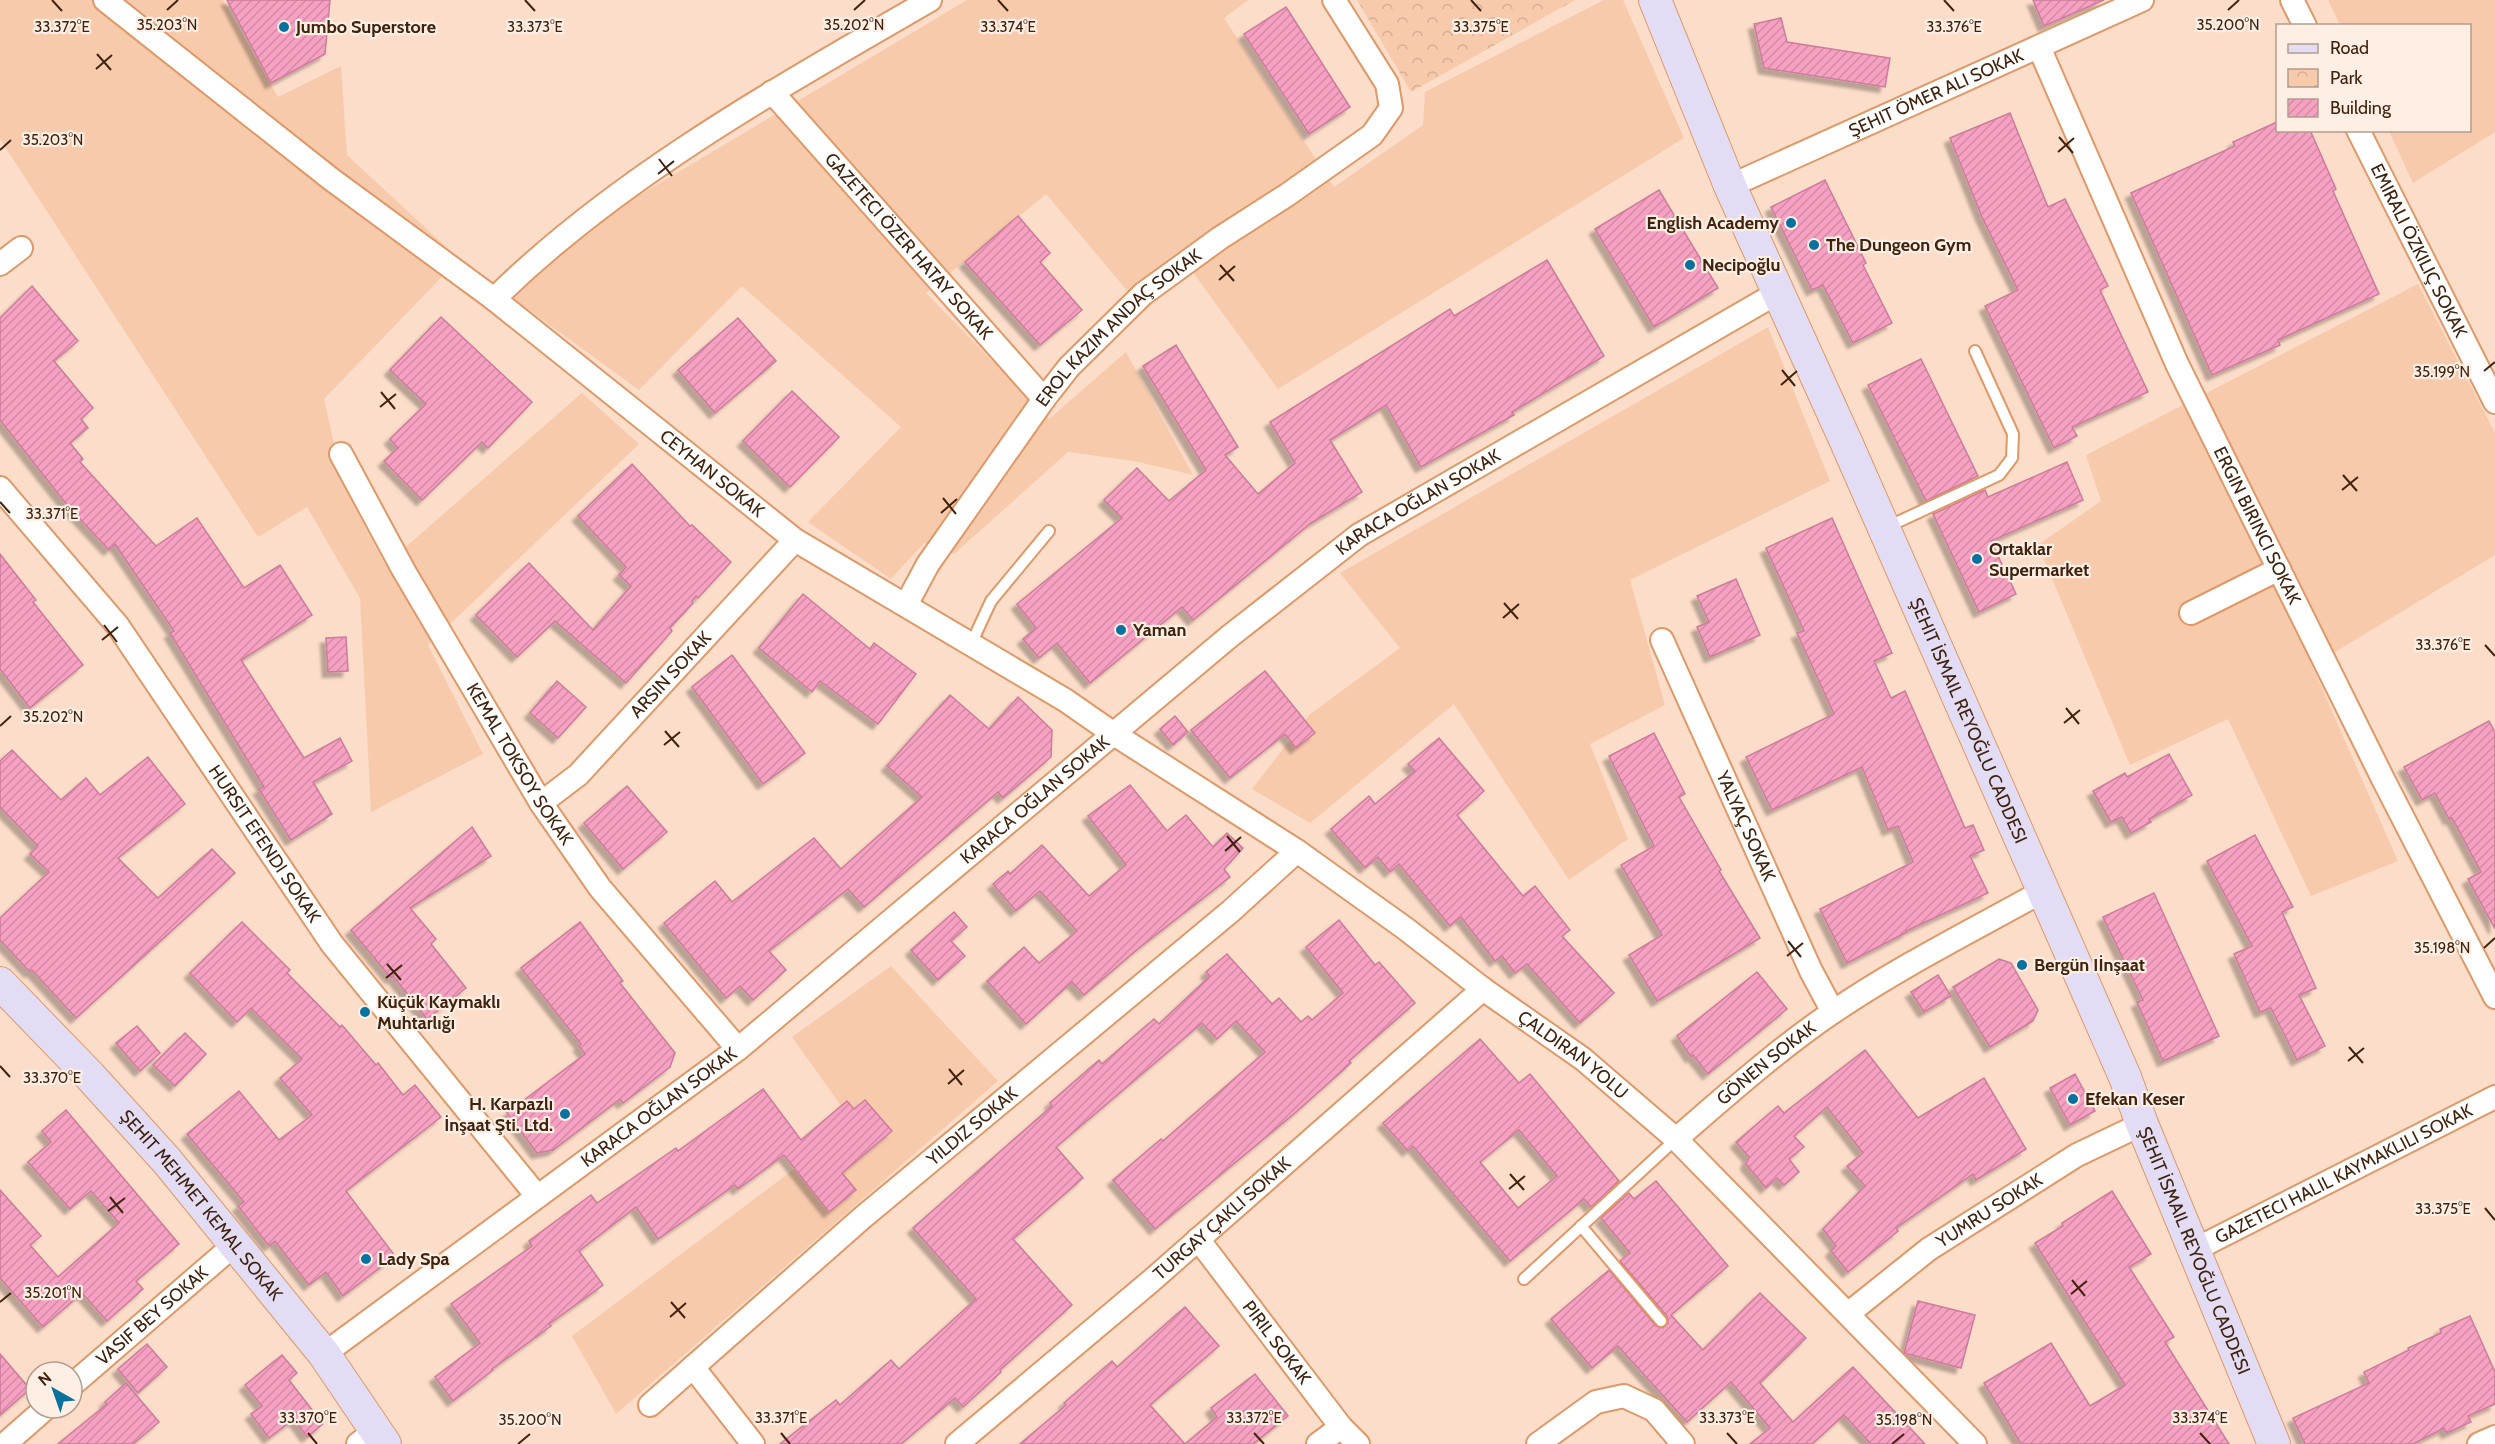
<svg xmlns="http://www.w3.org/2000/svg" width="2495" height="1444" font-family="Cabin,sans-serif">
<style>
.grass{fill:#f8caac}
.park{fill:url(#park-crowns)}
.building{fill:url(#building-hatch);stroke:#cd7b9b;stroke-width:1.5;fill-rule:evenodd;filter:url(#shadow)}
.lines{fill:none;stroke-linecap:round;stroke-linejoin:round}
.lane-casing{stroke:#df9866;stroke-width:14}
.street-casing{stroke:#df9866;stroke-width:26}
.secondary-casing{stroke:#df9866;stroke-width:34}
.lane{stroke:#fff;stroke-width:10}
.street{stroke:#fff;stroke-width:22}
.secondary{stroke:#e3dcf5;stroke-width:32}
.ticks{fill:none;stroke:#40230e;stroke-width:2}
.poi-dot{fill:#09719e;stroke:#feeee4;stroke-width:2}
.labels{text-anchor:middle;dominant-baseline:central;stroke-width:4.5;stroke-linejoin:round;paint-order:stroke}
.poi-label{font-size:18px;font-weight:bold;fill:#40230e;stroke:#feeee4;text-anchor:start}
.street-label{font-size:18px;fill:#40230e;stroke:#feeee4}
.ticks-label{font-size:15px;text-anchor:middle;fill:#40230e;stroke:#feeee4;stroke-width:4.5;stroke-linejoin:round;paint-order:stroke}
</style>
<defs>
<pattern id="park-crowns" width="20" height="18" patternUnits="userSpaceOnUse" patternTransform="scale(1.5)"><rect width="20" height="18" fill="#f8caac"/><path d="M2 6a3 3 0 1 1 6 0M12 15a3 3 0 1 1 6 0" fill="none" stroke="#d6ad93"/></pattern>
<pattern id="building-hatch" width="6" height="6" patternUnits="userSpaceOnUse" patternTransform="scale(1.5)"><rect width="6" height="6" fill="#f6a1c2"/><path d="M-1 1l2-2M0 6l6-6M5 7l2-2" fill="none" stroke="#d48aa6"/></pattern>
<filter id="shadow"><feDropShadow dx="-5.5" dy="5.5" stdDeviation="1.5" flood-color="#0004"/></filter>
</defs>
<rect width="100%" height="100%" fill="#fcddc9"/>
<g class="grass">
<path d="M0 0H223L278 97 341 66 347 155 459 259 324 399 343 485 385 565 582 393 639 444 428 645 483 754 371 812 360 598 307 507 258 537 0 139Z"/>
<path d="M967 0H1248L1224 18 1334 187 1423 125 1425 92 1604 0H1623L1684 138 1278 389 1178 252 1130 294 1046 194 926 293 1049 419 1126 352 1193 475 1134 461 1068 452 954 554 924 543 891 579 808 522 901 427 742 286 639 390 492 283Z"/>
<path d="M2328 0H2495V132L2413 183 2389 131 2470 130V26L2340 25Z"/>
<path d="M2418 284 2495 433V555L2312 666 2398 861 2311 896 2228 719 2130 765 2038 545 2101 501 2086 455Z"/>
<path d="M1768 327 1830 481 1630 580 1665 705 1590 744 1628 839 1569 880 1454 704 1310 823 1252 789 1309 715 1400 648 1340 573Z"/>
<path d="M891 966 998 1081 616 1414 572 1336 854 1124 792 1037Z"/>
</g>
<path class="park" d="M1357 0H1575L1411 92Z"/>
<g class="building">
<path d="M227 0H330L325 54 271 83Z"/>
<path d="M2033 0H2104L2044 26Z"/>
<path d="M1286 7 1350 107 1309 134 1244 34Z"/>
<path d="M1781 18 1787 42 1890 58 1885 87 1764 68 1754 24Z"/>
<path d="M2010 113 2048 207 2065 199 2108 286 2100 290 2148 392 2072 427 2077 436 2054 448 1985 306 2018 290 1982 217 1950 138Z"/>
<path d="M2277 122V130H2310L2336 189 2333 191 2379 294 2278 340 2280 345 2212 375 2131 193 2235 146 2233 142Z"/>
<path d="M1825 180 1866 263 1863 265 1892 323 1853 343 1823 285 1812 290 1771 207Z"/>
<path d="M1659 190 1718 288 1654 327 1595 229Z"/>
<path d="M1018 216 1050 253 1040 262 1082 310 1040 345 965 262Z"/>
<path d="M1547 260 1604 356 1512 412 1514 415 1421 467 1386 405 1330 440 1362 492 1311 523 1193 620 1182 607 1090 683 1057 643 1039 658 1023 639 1036 628 1017 604 1122 518 1104 500 1137 468 1169 501 1206 470 1143 366 1176 345 1238 447 1225 455 1258 494 1295 463 1270 422 1450 309 1454 316Z"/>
<path d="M32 286 78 341 54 361 93 408 81 419 88 428 70 443 83 459 80 462 156 546 197 518 244 588 280 565 312 615 241 660 304 758 340 738 352 761 313 782 332 814 291 840 259 789 264 787 170 633 174 631 115 544 109 550 67 505 0 420V318Z"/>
<path d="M441 317 532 402 488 448 482 442 422 500 384 461 398 448 390 439 426 404 390 370Z"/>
<path d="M738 318 776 361 715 413 678 370Z"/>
<path d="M1921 359 1978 476 1926 501 1868 385Z"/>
<path d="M792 391 839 437 790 487 743 441Z"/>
<path d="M2067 462 2083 500 1991 541 2016 594 1979 612 1933 514 1985 490 1988 497Z"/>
<path d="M632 464 690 526 692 525 731 562 698 598 696 596 692 601 693 603 670 628 672 631 626 683 555 621 517 657 476 615 529 563 593 630 631 586 619 575 626 567 578 516Z"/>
<path d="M1832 518 1892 653 1874 661 1891 698 1905 691 1965 828 1973 825 1984 850 1970 856 1988 893 1906 931 1907 932 1847 963 1820 909 1913 862 1898 826 1888 830 1862 767 1772 810 1746 757 1834 714 1797 633 1804 631 1766 548Z"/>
<path d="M0 554 36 600 33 602 83 665 30 708 0 669Z"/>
<path d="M1736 579 1760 635 1710 657 1697 627 1709 622 1697 596Z"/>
<path d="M803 594 870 649 874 643 916 674 878 724 820 681 812 692 759 648Z"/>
<path d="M346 637 348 671 328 672 326 638Z"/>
<path d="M732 655 805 753 763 784 692 687Z"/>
<path d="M1265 671 1315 733 1296 748 1285 734 1230 778 1191 730Z"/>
<path d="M557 681 586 707 558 738 530 713Z"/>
<path d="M950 695 989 729 1018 697 1052 730 1051 757 1003 798 998 792 864 907 848 889 769 951 786 970 753 1000 740 986 726 998 664 923 715 881 732 902 814 838 841 869 922 797 887 766Z"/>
<path d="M1175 716 1188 732 1173 745 1160 729Z"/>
<path d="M2489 721 2495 732V929L2468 879 2481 872 2452 818 2449 819 2435 793 2422 800 2404 767Z"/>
<path d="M1654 733 1685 794 1679 797 1721 870 1719 871 1760 938 1657 1001 1629 955 1662 935 1621 865 1654 846 1609 756Z"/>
<path d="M1439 738 1484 791 1457 815 1523 896 1535 886 1570 930 1562 936 1614 993 1580 1023 1527 964 1515 973 1502 956 1495 961 1461 917 1450 926 1399 864 1390 872 1378 857 1365 868 1331 829 1369 796 1375 804 1415 771 1408 764Z"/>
<path d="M12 750 61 800 86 778 100 795 148 757 185 804 118 858 158 898 212 849 235 873 76 1018 32 970 30 972 0 940V918L49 872 30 854 38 846 0 807V761Z"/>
<path d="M2169 754 2192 795 2149 819 2151 822 2131 833 2122 817 2111 822 2093 791 2125 773 2127 777Z"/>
<path d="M1130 785 1167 831 1186 815 1213 847 1227 833 1243 848 1224 869 1230 877 1139 948 1084 995 1072 982 1026 1024 987 981 1024 947 1039 963 1077 931 1040 891 1016 911 993 884 1008 871 1010 874 1042 845 1089 896 1126 865 1088 816Z"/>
<path d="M627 786 667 832 623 869 584 823Z"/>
<path d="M472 827 491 856 410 908 436 939 431 944 466 988 427 1019 393 976 391 978 351 930Z"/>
<path d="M2255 835 2293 907 2282 912 2316 988 2299 995 2325 1046 2297 1060 2271 1008 2260 1012 2234 954 2252 946 2207 861Z"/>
<path d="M2154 893 2219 1036 2163 1061 2137 1002 2143 1000 2103 917Z"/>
<path d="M954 912 967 927 951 941 965 956 938 980 911 950Z"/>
<path d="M1339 920 1375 965 1379 962 1415 1003 1349 1061 1351 1063 1295 1113 1155 1229 1113 1180 1161 1139 1163 1141 1265 1052 1236 1021 1217 1039 1202 1023 1056 1147 1083 1178 1013 1239 1072 1305 1000 1370 1001 1372 963 1407 955 1398 901 1444H780L836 1400 840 1405 891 1360 899 1369 976 1299 913 1228 1052 1106 1050 1103 1099 1060 1102 1064 1154 1019 1159 1024 1210 976 1206 972 1227 954 1272 1004 1279 998 1301 1022 1308 1016 1312 1020 1343 993 1306 947Z"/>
<path d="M242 922 290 970 287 973 340 1027 342 1025 376 1065 378 1063 403 1095 415 1085 441 1117 346 1191 395 1256 343 1296 326 1272 309 1285 275 1241 269 1246 238 1206 244 1202 187 1134 239 1091 279 1140 312 1115 280 1078 302 1059 251 1008 237 1022 190 973Z"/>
<path d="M580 922 623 981 620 983 675 1053 670 1067 623 1103 620 1099 553 1150 537 1153 507 1113 585 1054 579 1046 581 1044 521 968Z"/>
<path d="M1999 959 2011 963 2038 1010 2033 1021 1990 1047 1953 987Z"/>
<path d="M1757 972 1787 1009 1708 1074 1693 1055 1691 1057 1677 1036Z"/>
<path d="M1938 975 1951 996 1924 1012 1911 992Z"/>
<path d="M137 1026 160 1053 140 1071 116 1043Z"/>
<path d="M185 1033 206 1054 175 1086 153 1065Z"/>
<path d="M1480 1039 1519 1083 1530 1074 1619 1181 1591 1207 1584 1199 1510 1261 1413 1146 1408 1151 1383 1123ZM1519 1130 1557 1176 1518 1208 1480 1162Z"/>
<path d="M1865 1050 1918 1118 1984 1078 2026 1149 1976 1180 1973 1174 1896 1228 1898 1231 1848 1272 1831 1251 1836 1246 1823 1229 1865 1186 1847 1166 1863 1153 1827 1107 1794 1136 1804 1147 1789 1159 1799 1172 1784 1185 1777 1178 1766 1188 1746 1164 1749 1157 1736 1142 1778 1106 1784 1113Z"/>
<path d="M2075 1074 2095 1111 2070 1125 2050 1088Z"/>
<path d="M763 1089 801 1140 847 1101 854 1109 865 1100 892 1131 842 1173 856 1190 829 1212 784 1155 738 1189 735 1185 658 1239 636 1207 579 1251 603 1285 549 1324 551 1326 492 1369 493 1370 453 1401 435 1377 480 1343 451 1304 532 1246 529 1241 591 1195 597 1203 676 1148 678 1151Z"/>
<path d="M66 1110 179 1244 136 1281 143 1289 107 1321 82 1293 43 1327 0 1278V1190L41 1236 30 1245 58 1277 119 1223 91 1191 70 1209 28 1162 51 1142 42 1131Z"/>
<path d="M1656 1181 1728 1266 1671 1315 1703 1350 1760 1293 1806 1338 1760 1383 1793 1422 1853 1367 1925 1444H1871L1844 1415 1812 1444H1750L1770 1428 1731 1382 1687 1422 1618 1346 1592 1368 1551 1319 1609 1270 1656 1326 1663 1328 1668 1323 1667 1316 1620 1261 1630 1253 1601 1218 1629 1193 1634 1199Z"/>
<path d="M2112 1191 2151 1254 2129 1267 2174 1337 2165 1342 2229 1444H2021L1984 1383 2051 1343 2090 1406 2125 1385 2035 1243 2063 1226 2062 1223Z"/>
<path d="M1918 1301 1975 1315 1961 1368 1904 1353Z"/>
<path d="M1185 1307 1219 1346 1150 1405 1185 1444 1217 1417 1211 1408 1255 1374 1288 1416 1253 1444H1020L1066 1405 1064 1403 1112 1361 1117 1367Z"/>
<path d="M2470 1316 2495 1372V1404L2468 1416 2471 1422 2447 1433 2444 1428 2413 1444H2305L2293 1418 2369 1383 2364 1372 2409 1350 2408 1348 2441 1333 2440 1329Z"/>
<path d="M147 1344 167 1367 138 1393 118 1369Z"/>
<path d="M0 1354 30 1389 0 1415Z"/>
<path d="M282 1355 297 1373 289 1380 323 1424 307 1437 294 1419 269 1438 251 1414 262 1406 245 1385Z"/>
<path d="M126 1383 159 1422 133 1444H58L107 1404 105 1402Z"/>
</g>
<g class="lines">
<g class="lane-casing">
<g id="lane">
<path d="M1887 527 1999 475 2012 458 2013 434 1975 351"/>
<path d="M971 644 991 601 1049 531"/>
<path d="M1581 1226 1661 1321"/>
<path d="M1524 1279 1676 1139"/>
</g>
</g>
<g class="street-casing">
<g id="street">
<path id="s1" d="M105 0 331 179 494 299 795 540 1065 700 1114 734 1297 851 1406 929 1483 989 1583 1059 1676 1139 1975 1444"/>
<path d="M2292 0 2305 26"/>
<path id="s2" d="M2039 47 2177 364 2383 779 2495 997"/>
<path id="s3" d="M772 92 1044 399"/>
<path id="s4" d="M2358 130 2495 402"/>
<path id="s5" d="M1730 186 2142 0"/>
<path d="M0 264 21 248"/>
<path d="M494 299C619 176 779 88 930 0"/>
<path id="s6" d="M341 454 404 571 541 803 600 888 738 1049"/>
<path id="s7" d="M0 488 118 626 332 944 537 1196"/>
<path id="s8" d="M906 605 928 564 1044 399 1069 367 1143 294 1220 238 1287 195 1372 135 1391 108 1387 84 1334 0"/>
<path d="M2191 613 2279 569"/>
<path id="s9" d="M1662 640 1811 971 1833 1012"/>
<path id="s10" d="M541 803 578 775 795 540"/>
<path id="s11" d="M1676 1139C1727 1095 1777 1050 1833 1012 1899 967 1973 930 2043 891"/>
<path id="s12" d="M1198 1239 1341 1427 1358 1444"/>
<path id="s13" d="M2194 1250 2495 1097"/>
<path id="s14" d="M1849 1313 1929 1249 2077 1155 2142 1124"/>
<path id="s15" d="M324 1354 738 1049 1230 636 1359 535 1777 293"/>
<path d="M693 1367 753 1444"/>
<path id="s16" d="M72 1385 234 1245"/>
<path id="s17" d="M650 1405 862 1218 1231 911 1297 851"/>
<path d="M5 1444 46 1408"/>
<path d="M358 1444 375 1430"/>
<path id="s18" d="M957 1444 1151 1281 1483 989"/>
<path d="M1318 1444 1341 1427"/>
<path d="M1538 1444 1596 1402 1624 1396 1654 1410 1683 1444"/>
<path d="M2479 1444 2495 1437"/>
</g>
</g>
<g class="secondary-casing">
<g id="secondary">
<path id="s19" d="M1655 0 1730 186 1847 444 2125 1077 2142 1124 2274 1444"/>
<path id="s20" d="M0 983 90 1076 167 1161 324 1354 385 1444"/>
</g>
</g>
<use href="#lane" class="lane"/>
<use href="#street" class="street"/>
<use href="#secondary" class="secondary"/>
</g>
<path class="ticks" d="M52 0 62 11M525 0 535 11M998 0 1008 11M1471 0 1481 11M1944 0 1954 11M167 10 178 0M854 10 865 0M2228 10 2239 0M97 54 111 70M96 69 112 55M2059 137 2073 153M0 150 11 140M2058 152 2074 138M659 159 672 176M658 174 674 161M1220 265 1234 281M1219 280 1235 266M1782 370 1795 386M2484 371 2495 362M1781 385 1797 371M381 392 395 409M380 407 396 394M2343 475 2357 491M2342 490 2358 477M943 498 956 514M0 502 10 513M941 513 957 499M1504 603 1518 619M1503 618 1519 604M104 625 117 642M102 640 118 627M2485 645 2495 656M2066 708 2079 724M2064 723 2080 710M0 726 11 716M665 731 679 747M664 745 680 732M1227 836 1240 852M1225 851 1241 837M1788 941 1801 957M2484 948 2495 938M1787 956 1803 943M387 964 401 980M386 978 402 965M2349 1047 2363 1063M2348 1061 2364 1048M0 1066 10 1077M949 1069 962 1085M948 1084 964 1070M1510 1174 1524 1190M1509 1189 1525 1176M110 1197 123 1213M2485 1208 2495 1220M108 1211 125 1198M2072 1280 2085 1296M2071 1294 2087 1281M0 1302 11 1293M671 1302 685 1318M670 1317 686 1303M308 1433 317 1444M781 1433 790 1444M1254 1433 1264 1444M1727 1433 1737 1444M2200 1433 2210 1444M518 1444 530 1434M1892 1444 1904 1434"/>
<g class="poi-dot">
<circle cx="284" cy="27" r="6"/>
<circle cx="1791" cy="223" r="6"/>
<circle cx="1814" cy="245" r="6"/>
<circle cx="1690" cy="265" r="6"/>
<circle cx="1977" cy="559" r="6"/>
<circle cx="1121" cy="630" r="6"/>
<circle cx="2022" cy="965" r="6"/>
<circle cx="365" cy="1012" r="6"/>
<circle cx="2073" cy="1099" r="6"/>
<circle cx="565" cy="1114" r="6"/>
<circle cx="366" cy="1259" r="6"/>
</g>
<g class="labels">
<g class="poi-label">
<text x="296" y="27">Jumbo Superstore</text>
<text x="1779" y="223" text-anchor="end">English Academy</text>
<text x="1826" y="245">The Dungeon Gym</text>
<text x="1702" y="265">Necipoğlu</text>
<text x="1989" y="549">Ortaklar<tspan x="1989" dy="21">Supermarket</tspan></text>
<text x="1133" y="630">Yaman</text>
<text x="2034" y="965">Bergün Iİnşaat</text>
<text x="377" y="1002">Küçük Kaymaklı<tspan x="377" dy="21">Muhtarlığı</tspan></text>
<text x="2085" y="1099">Efekan Keser</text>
<text x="553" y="1104" text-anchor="end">H. Karpazlı<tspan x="553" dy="21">İnşaat Şti. Ltd.</tspan></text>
<text x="378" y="1259">Lady Spa</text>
</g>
<g class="street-label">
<text stroke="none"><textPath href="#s5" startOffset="226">ŞEHIT ÖMER ALI SOKAK</textPath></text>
<text stroke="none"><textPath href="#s3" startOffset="206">GAZETECI ÖZER HATAY SOKAK</textPath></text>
<text stroke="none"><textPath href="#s4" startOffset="135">EMIRALI ÖZKILIÇ SOKAK</textPath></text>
<text stroke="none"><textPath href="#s8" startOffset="352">EROL KAZIM ANDAÇ SOKAK</textPath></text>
<text stroke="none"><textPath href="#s1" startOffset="770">CEYHAN SOKAK</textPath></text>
<text stroke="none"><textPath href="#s15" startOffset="1388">KARACA OĞLAN SOKAK</textPath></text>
<text stroke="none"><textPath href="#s2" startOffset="526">ERGIN BIRINCI SOKAK</textPath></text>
<text stroke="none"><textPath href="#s10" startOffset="183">ARSIN SOKAK</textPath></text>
<text stroke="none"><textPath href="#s19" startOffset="786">ŞEHIT İSMAIL REYOĞLU CADDESI</textPath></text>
<text stroke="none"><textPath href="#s6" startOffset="358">KEMAL TOKSOY SOKAK</textPath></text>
<text stroke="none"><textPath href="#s15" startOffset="902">KARACA OĞLAN SOKAK</textPath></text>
<text stroke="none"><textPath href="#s9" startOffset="204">YALYAÇ SOKAK</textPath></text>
<text stroke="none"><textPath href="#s7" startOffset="444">HURSIT EFENDI SOKAK</textPath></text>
<text stroke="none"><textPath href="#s1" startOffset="1810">ÇALDIRAN YOLU</textPath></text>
<text stroke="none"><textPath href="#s11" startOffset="118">GÖNEN SOKAK</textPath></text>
<text stroke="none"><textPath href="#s15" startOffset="416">KARACA OĞLAN SOKAK</textPath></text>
<text stroke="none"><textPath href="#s17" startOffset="426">YILDIZ SOKAK</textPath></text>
<text stroke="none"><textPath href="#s13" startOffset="168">GAZETECI HALIL KAYMAKLILI SOKAK</textPath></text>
<text stroke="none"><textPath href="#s20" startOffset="300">ŞEHIT MEHMET KEMAL SOKAK</textPath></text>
<text stroke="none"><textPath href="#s14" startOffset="174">YUMRU SOKAK</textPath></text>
<text stroke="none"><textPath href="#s18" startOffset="348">TURGAY ÇAKLI SOKAK</textPath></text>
<text stroke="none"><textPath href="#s19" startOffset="1362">ŞEHIT İSMAIL REYOĞLU CADDESI</textPath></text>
<text stroke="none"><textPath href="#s16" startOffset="106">VASIF BEY SOKAK</textPath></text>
<text stroke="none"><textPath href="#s12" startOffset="130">PIRIL SOKAK</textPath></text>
</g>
</g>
<g class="ticks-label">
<text x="167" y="30">35.203°N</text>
<text x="854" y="30">35.202°N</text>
<text x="2228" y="30">35.200°N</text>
<text x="62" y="32">33.372°E</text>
<text x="535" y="32">33.373°E</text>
<text x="1008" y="32">33.374°E</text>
<text x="1481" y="32">33.375°E</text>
<text x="1954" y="32">33.376°E</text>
<text x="53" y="145">35.203°N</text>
<text x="2442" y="377">35.199°N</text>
<text x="52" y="519">33.371°E</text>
<text x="2443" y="650">33.376°E</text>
<text x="53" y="722">35.202°N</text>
<text x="2442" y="953">35.198°N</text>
<text x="52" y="1083">33.370°E</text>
<text x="2443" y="1214">33.375°E</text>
<text x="53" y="1298">35.201°N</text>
<text x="308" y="1423">33.370°E</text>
<text x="781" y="1423">33.371°E</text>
<text x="1254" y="1423">33.372°E</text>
<text x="1727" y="1423">33.373°E</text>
<text x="2200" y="1423">33.374°E</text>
<text x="530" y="1425">35.200°N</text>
<text x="1904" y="1425">35.198°N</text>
</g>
<rect x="2276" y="24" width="195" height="108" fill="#feeee4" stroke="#b29d8e" stroke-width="1.5"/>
<rect x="2288" y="44" width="30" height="9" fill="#e3dcf5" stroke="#b29d8e" stroke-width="1.5"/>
<text x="2330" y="54" font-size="18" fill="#40230e">Road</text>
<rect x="2288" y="69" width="30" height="18" fill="url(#park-crowns)" stroke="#b29d8e" stroke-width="1.5"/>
<text x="2330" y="84" font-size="18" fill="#40230e">Park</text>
<rect x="2288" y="99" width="30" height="18" fill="url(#building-hatch)" stroke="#b29d8e" stroke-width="1.5"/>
<text x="2330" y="114" font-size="18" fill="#40230e">Building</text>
<g transform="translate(54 1390) rotate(320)"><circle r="28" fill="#feeee4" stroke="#b29d8e" stroke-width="1.5"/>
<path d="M0-4.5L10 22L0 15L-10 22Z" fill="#09719e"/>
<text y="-9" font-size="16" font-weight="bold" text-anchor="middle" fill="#40230e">N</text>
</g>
</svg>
